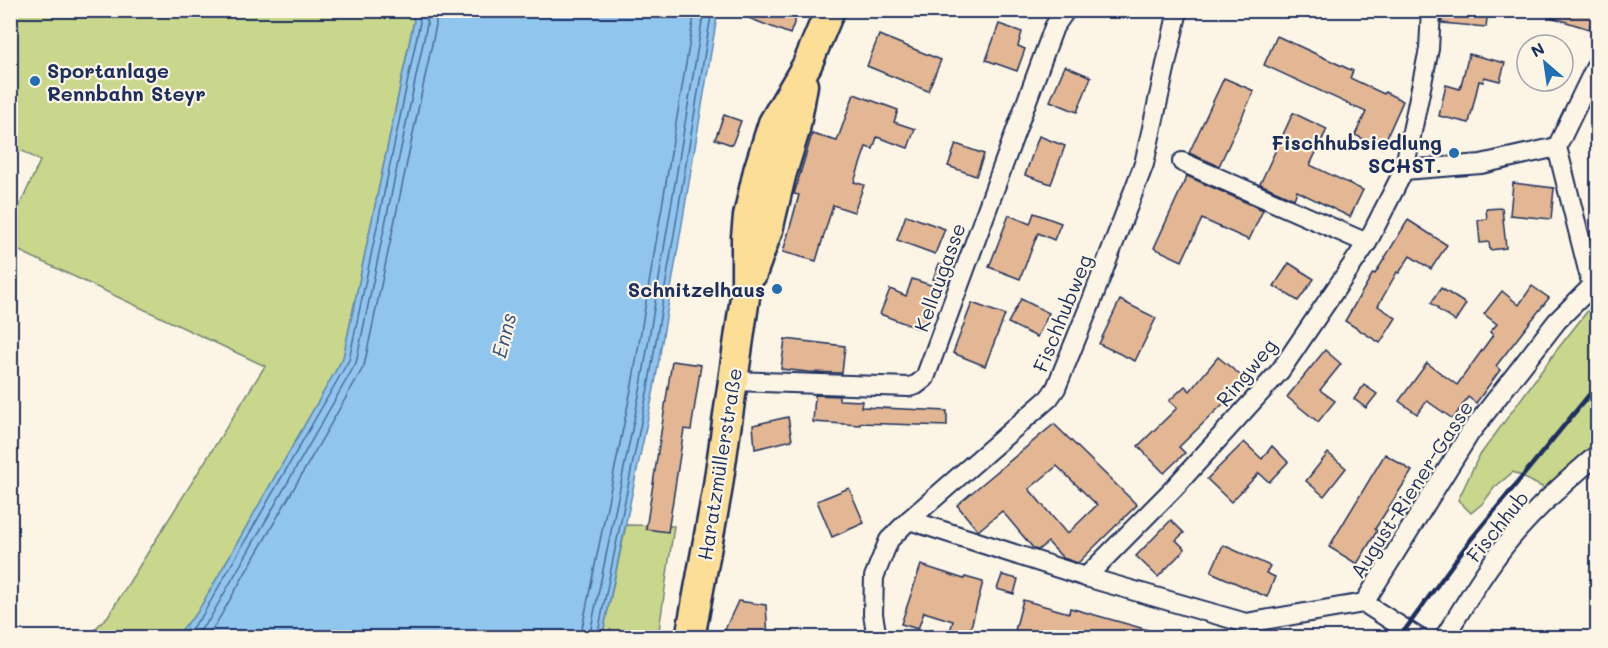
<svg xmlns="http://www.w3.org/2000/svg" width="1608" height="648" font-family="Mali,sans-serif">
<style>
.green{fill:#c8d78b;stroke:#728374;stroke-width:1.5}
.water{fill:#90c5ee;stroke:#6189b4;stroke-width:1.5}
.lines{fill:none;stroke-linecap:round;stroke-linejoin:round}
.shore{stroke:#4a6b98;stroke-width:1.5}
.building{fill:#e3b793;stroke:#1b2f5e;stroke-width:1.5;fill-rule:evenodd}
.minor-casing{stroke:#1b2f5e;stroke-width:22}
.primary-casing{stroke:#1b2f5e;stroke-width:33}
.minor{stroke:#fcf5e5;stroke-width:18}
.primary{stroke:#fcde96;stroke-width:28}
.rail{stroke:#1b2f5e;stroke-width:4.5}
.poi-dot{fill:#1f6fb2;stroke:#fcf5e5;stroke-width:2}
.labels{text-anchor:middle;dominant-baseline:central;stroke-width:4.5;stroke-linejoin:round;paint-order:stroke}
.poi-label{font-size:20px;font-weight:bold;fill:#1b2f5e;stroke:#fcf5e5;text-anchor:end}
.street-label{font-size:20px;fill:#1b2f5e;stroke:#fcf5e5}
.water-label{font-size:21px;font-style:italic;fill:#385482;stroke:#fcf5e5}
</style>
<rect width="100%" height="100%" fill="#fcf5e5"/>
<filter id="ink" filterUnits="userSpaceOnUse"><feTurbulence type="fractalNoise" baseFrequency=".0167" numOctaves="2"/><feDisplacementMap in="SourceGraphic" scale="12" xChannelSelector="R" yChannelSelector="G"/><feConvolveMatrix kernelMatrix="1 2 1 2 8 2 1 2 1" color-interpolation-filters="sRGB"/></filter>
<g filter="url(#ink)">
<g class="green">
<path d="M411 10 414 20 343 358 197 613 175 637H87L108 616 265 366 11 247V225L40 161 23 151 11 154 10 11Z"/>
<path d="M1597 299V444L1544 488 1513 472 1494 488 1483 503 1471 513 1458 500 1478 458 1556 351Z"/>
<path d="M626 525 674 526 658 637 602 638Z"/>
</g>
<path class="water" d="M411 11H718L654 389 602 637H175L197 613 343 358 414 21Z"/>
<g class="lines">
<g class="shore">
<path d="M183 638 202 616 349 360 420 22 418 10"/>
<path d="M193 638 209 620 356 363 427 24 425 10"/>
<path d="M205 638 216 624 364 366 436 25 435 10"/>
<path d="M580 638 632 385 695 10"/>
<path d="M589 638 641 386 704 10"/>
<path d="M597 638 648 388 712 10"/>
</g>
</g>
<g class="building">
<path d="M733 10H799L790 34 733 12Z"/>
<path d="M1442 10H1488L1486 27 1442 23Z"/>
<path d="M1541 10H1595L1589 29 1541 14Z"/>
<path d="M999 24 1022 32 1018 46 1025 49 1017 71 986 60Z"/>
<path d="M879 35 941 60 928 91 867 66Z"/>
<path d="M1277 36 1353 71 1350 78 1384 94 1385 92 1403 101 1382 148 1355 135 1366 112 1264 65Z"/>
<path d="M1469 54 1505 63 1500 81 1484 77 1483 82 1479 81 1469 123 1439 116 1446 85 1460 89Z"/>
<path d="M1065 66 1091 77 1077 112 1050 101Z"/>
<path d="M1224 78 1254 91 1219 166 1189 153Z"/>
<path d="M854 94 898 110 894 122 915 129 908 148 877 137 873 149 866 147 854 182 864 185 854 212 833 205 816 261 783 252 799 195 794 194 812 134 837 141Z"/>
<path d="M1293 113 1327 129 1310 165 1363 190 1350 217 1297 191 1294 199 1260 184Z"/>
<path d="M724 115 741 121 732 145 715 139Z"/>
<path d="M1039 136 1065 146 1051 184 1025 175Z"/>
<path d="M956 144 984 154 976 176 948 166Z"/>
<path d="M1187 176 1263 210 1249 240 1202 219 1182 261 1154 248Z"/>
<path d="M1513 183 1554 188 1551 219 1510 215Z"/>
<path d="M1502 208 1506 248 1490 250 1489 242 1480 243 1478 220 1487 219 1486 209Z"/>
<path d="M1034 213 1061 223 1054 240 1038 233 1020 279 989 267 1009 215 1030 224Z"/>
<path d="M906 215 945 229 935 254 897 240Z"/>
<path d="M1408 220 1447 245 1431 269 1410 256 1399 273 1397 272 1378 306 1396 318 1380 343 1345 321 1373 273 1375 274Z"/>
<path d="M1289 263 1314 279 1298 301 1274 286Z"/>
<path d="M939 264 953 270 947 284 933 279Z"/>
<path d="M912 279 940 288 922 330 880 314 890 289 906 296Z"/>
<path d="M1532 286 1549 298 1496 366 1500 370 1476 403 1468 397 1453 419 1427 401 1417 414 1399 401 1427 363 1457 385 1493 335 1490 332 1497 324 1484 314 1502 291 1519 305Z"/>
<path d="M1441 288 1466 304 1455 321 1437 309 1438 308 1431 303Z"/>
<path d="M1021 299 1049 313 1037 337 1008 323Z"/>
<path d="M1120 300 1156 318 1135 361 1099 344Z"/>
<path d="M972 303 1005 315 985 366 953 353Z"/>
<path d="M785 339 845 346 842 373 808 372 781 369Z"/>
<path d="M1325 350 1341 364 1320 390 1335 401 1318 422 1287 397Z"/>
<path d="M1218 357 1245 379 1225 404 1224 403 1179 447 1185 453 1164 473 1138 446 1177 408 1169 401 1185 386 1190 391Z"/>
<path d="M672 361 701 365 691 430 684 429 668 532 646 529Z"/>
<path d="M1364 385 1377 394 1366 408 1354 399Z"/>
<path d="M815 395 839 396V400L862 401 861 407 947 411V426L860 423V425L813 422Z"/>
<path d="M788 417 792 440 755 449 753 425Z"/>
<path d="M1054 424 1137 505 1078 563 1063 558 1048 542 1038 550 1034 549 1002 511 978 531 957 505ZM1057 466 1097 505 1067 534 1029 489Z"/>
<path d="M1244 442 1262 459 1272 446 1288 462 1269 482 1259 473 1231 502 1207 479Z"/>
<path d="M1328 453 1346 468 1324 496 1306 481Z"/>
<path d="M1385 454 1412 471 1375 529 1377 531 1357 564 1329 547Z"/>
<path d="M849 488 864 523 832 537 817 501Z"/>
<path d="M1171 520 1184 533 1176 540 1185 549 1158 577 1136 556Z"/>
<path d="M1223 545 1270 566 1266 573 1275 577 1267 597 1211 572Z"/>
<path d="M921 565 964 579 965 577 983 582 968 638H948L953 621 924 612 918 629 901 624Z"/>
<path d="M1002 575 1018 579 1014 594 997 589Z"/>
<path d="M1023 600 1069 613 1070 608 1159 633 1158 638H1013Z"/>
<path d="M738 601 766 605 768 638H721Z"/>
</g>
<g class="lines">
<g class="minor-casing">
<g id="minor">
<path d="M1182 162 1367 243"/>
<path d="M1404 170 1481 164 1557 147 1598 62"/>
<path d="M733 381 909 387 916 385 925 378 1054 27 1066 10"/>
<path d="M909 520 1086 577 1246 623 1364 603 1470 433 1557 321 1592 286 1557 147"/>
<path d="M1086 577 1173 489 1280 371 1367 243 1404 170 1429 49 1431 10"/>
<path d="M1364 603 1419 638"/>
<path d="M877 638 873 614 874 577 889 540 909 520 1049 398 1056 388 1092 300 1144 164 1178 10"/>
<path d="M1444 638C1465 604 1486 568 1511 538 1537 507 1567 480 1598 454"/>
</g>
</g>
<g class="primary-casing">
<g id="primary">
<path d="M752 274 768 230 781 176 795 130 803 85"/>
<path d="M690 638 717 492 746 290V237L748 216 758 171 773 123 807 65 830 10"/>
</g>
</g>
<use href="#minor" class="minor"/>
<use href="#primary" class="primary"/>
<path class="rail" d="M1399 638 1468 543 1598 384"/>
</g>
</g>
<g class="poi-dot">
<circle cx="35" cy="81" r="6"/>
<circle cx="1454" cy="153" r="6"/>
<circle cx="777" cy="289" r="6"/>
</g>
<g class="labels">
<g class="poi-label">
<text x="47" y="70" text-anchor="start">Sportanlage<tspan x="47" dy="23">Rennbahn Steyr</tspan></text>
<text x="1442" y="142">Fischhubsiedlung<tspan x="1442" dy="23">SCHST.</tspan></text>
<text x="765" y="289">Schnitzelhaus</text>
</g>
<g class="street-label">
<text transform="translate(939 277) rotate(-70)">Kellaugasse</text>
<text transform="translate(1062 313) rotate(-68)">Fischhubweg</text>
<text transform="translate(1246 372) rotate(-50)">Ringweg</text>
<text transform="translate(719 464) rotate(-81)">Haratzmüllerstraße</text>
<text transform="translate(1411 489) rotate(-57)">August-Riener-Gasse</text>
<text transform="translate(1497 526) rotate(-51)">Fischhub</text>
</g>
<g class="water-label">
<text transform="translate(503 335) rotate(-76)">Enns</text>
</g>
</g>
<rect width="1608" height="648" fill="none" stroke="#fcf5e5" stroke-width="36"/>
<rect x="18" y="18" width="1572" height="612" fill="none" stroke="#1b2f5e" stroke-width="2" filter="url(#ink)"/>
<g transform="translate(1545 63) rotate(331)"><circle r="28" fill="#fcf5e5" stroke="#a2a6af" stroke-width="1.5"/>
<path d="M0-4.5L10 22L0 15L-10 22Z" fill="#1f6fb2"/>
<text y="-9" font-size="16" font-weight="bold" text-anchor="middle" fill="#1b2f5e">N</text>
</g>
</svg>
